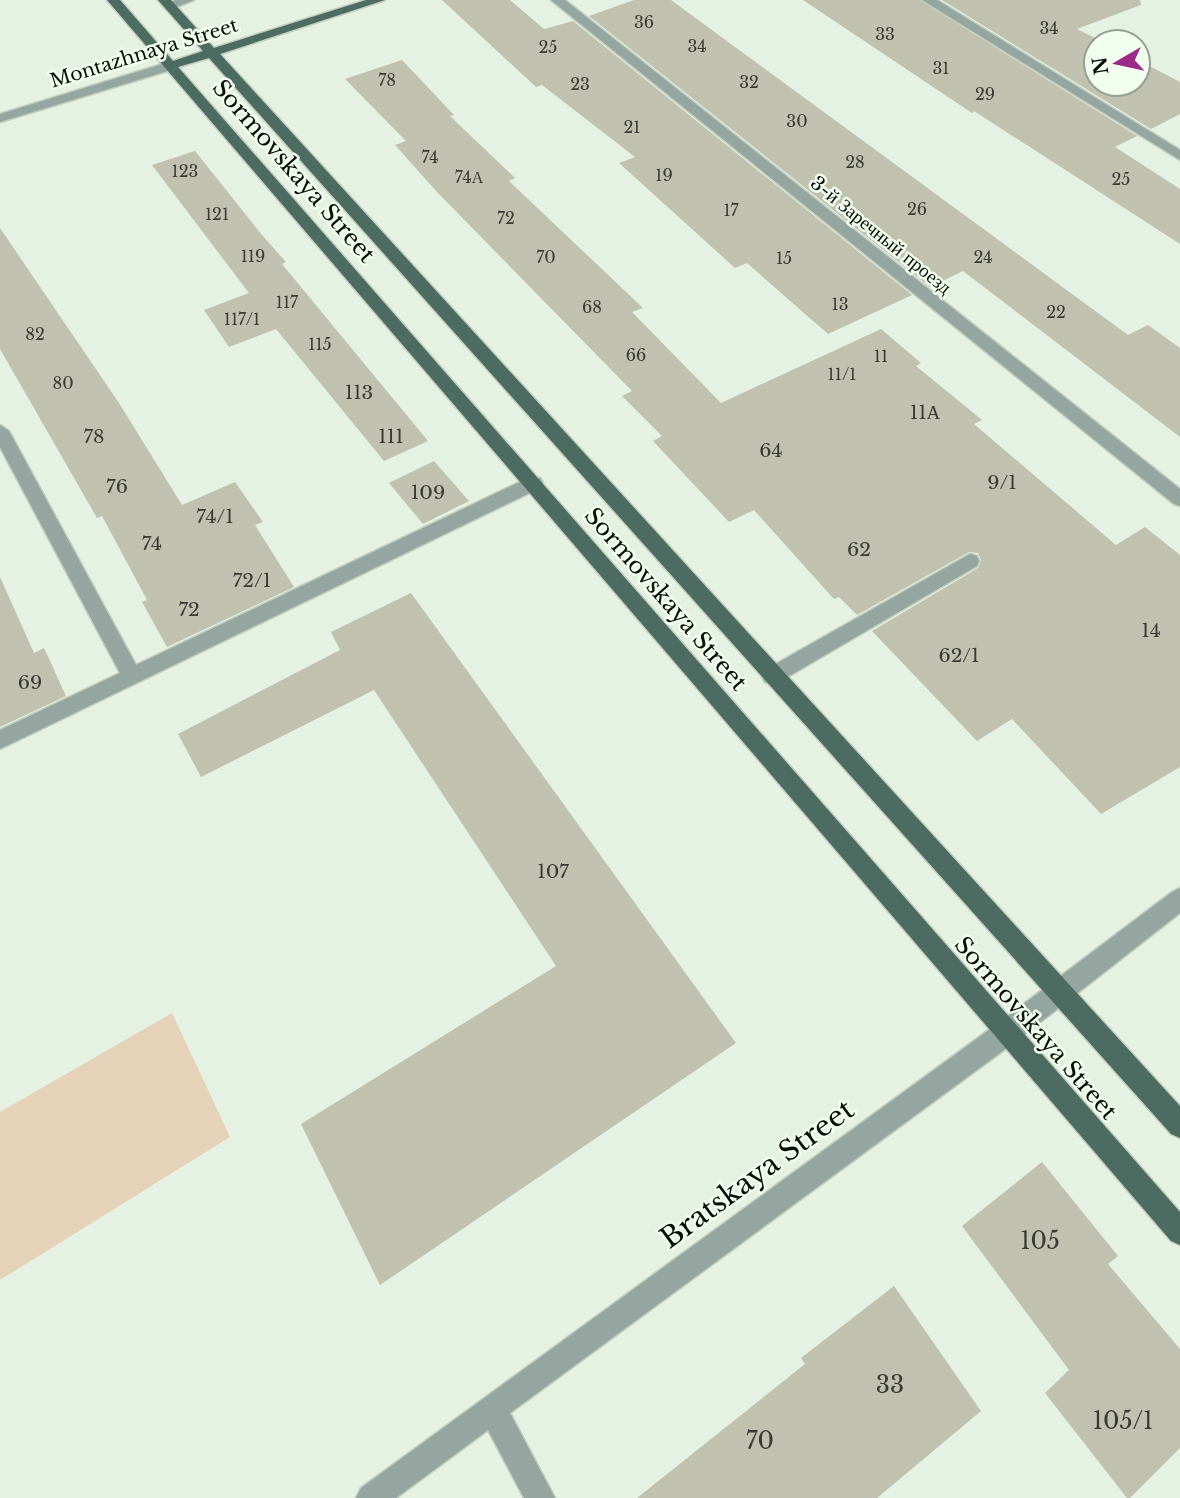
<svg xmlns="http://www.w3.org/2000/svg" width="1180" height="1498" font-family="'Libre Baskerville',serif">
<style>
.green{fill:#e6d2b8}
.building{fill:#c1c1b0}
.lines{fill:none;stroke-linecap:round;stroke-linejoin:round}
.minor-casing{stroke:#c2cdbf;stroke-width:3}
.major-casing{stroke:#c2cdbf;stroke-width:3}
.minor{fill:#95a6a0;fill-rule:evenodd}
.major{fill:#4c6b61;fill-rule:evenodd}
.labels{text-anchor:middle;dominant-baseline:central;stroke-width:5;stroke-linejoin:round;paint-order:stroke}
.far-number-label{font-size:16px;fill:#383b33}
.far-street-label{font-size:19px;fill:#0a0e09;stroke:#f2ffef}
.number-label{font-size:19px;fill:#383b33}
.street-label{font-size:23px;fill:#0a0e09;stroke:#f2ffef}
.near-number-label{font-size:23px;fill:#383b33}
.near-street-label{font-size:28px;fill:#0a0e09;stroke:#f2ffef}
</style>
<rect width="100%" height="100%" fill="#e5f1e2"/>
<path class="green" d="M172 1013 230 1137 0 1280V1112Z"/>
<g class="building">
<path d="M442 0H510L544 29 573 21 912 295 828 334 747 263 735 268 619 163 635 157 542 85 536 87Z"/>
<path d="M634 0H671L1128 335 1148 325 1180 348V437L963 271 930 287 589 16Z"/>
<path d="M803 0H920L1137 136 1115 147 1180 189V244L974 111 972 113Z"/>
<path d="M942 0H1140L1141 5 1077 29 1103 42H1096V84H1138V60L1180 82V114L1151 129Z"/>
<path d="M402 60 454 115 450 116 515 178 509 181 643 308 632 312 721 403 881 329 921 363 916 366 982 420 974 424 1116 545 1145 527 1180 555V767L1101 814 1012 719 977 741 872 631 978 568 981 560 978 553 969 552 857 615 839 597 834 599 754 510 729 522 653 441 662 436 622 396 632 391 437 192 395 145 406 141 345 79Z"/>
<path d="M195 151 262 235 286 262 282 264 428 441 384 461 276 329 229 347 204 310 249 293 152 165Z"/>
<path d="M0 228 119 403 182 505 235 482 263 522 255 525 294 587 167 647 142 602 147 600 102 516 97 518 0 349Z"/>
<path d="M434 461 469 501 423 524 389 483Z"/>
<path d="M0 577 34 653 44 648 66 696 0 727Z"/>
<path d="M411 593 736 1043 380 1285 301 1124 556 966 374 690 201 777 178 734 340 650 331 632Z"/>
<path d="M1042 1162 1118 1256 1108 1264 1180 1349V1448L1130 1498H1127L1045 1393 1069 1370 962 1226Z"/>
<path d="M894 1286 981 1411 877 1498H637L805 1364 801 1358Z"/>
</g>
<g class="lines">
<g class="minor-casing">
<g id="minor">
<path d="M175 0H194L169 10 163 6Z"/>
<path d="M551 0H565L1180 489V506L1174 504Z"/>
<path d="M922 0H937L1180 150V160Z"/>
<path d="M169 62 174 63V69L0 122V114Z"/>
<path d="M0 425 9 431 136 665 528 478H540L543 483 540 488 0 749V730L120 673 0 447Z"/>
<path d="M970 554 977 556 979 561 977 566 779 682 772 684 765 682 762 676 765 670Z"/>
<path d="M1180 888V913L1015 1042 510 1413 555 1498H524L488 1430 396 1498H356L361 1488 997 1024 1172 892Z"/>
</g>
</g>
<g class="major-casing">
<path id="major" d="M107 0H120L173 61 203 51 158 0H171L214 48 366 0H385L220 54 1180 1106V1138L1171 1134 209 58 178 67 1180 1212V1245L1171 1241Z"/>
</g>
<use href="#minor" class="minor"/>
<use href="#major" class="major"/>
</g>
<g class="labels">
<g class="far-number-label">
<text x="644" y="22">36</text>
<text x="1049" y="28">34</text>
<text x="885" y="34">33</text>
<text x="697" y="46">34</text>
<text x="548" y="47">25</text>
<text x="941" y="68">31</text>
<text x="387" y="80">78</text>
<text x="749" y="82">32</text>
<text x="580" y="84">23</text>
<text x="985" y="94">29</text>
<text x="797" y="121">30</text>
<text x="632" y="127">21</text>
<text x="430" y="157">74</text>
<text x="855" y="162">28</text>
<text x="185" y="171">123</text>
<text x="664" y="175">19</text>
<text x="469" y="177">74А</text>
<text x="1121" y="179">25</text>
<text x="917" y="209">26</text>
<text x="731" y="210">17</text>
<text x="217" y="214">121</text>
<text x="506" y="218">72</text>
<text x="253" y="256">119</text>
<text x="546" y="257">70</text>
<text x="983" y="257">24</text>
<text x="784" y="258">15</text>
<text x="287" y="302">117</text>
<text x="840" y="304">13</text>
<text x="592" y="307">68</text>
<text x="1056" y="312">22</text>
<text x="242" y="319">117/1</text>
<text x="35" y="334">82</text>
<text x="320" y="344">115</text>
<text x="636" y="355">66</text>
<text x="881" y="356">11</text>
<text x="842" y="374">11/1</text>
<text x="63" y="383">80</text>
</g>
<g class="far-street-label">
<text transform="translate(144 53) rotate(-17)">Montazhnaya Street</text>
<text transform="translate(881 235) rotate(39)">3-й Заречный проезд</text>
</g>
<g class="number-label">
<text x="359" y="392">113</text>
<text x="925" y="412">11А</text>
<text x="94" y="436">78</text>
<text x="391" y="436">111</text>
<text x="771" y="450">64</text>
<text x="1002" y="482">9/1</text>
<text x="117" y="486">76</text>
<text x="428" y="492">109</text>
<text x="215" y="516">74/1</text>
<text x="152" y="543">74</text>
<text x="859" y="549">62</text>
<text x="252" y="580">72/1</text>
<text x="189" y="609">72</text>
<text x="1151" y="630">14</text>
<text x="959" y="655">62/1</text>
<text x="30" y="682">69</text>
<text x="553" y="871">107</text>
</g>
<g class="street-label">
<text transform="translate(294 171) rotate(49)">Sormovskaya Street</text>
<text transform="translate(666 599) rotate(49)">Sormovskaya Street</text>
<text transform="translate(1036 1028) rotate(49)">Sormovskaya Street</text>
</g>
<g class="near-number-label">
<text x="1040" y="1241">105</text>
<text x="890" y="1385">33</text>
<text x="1123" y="1421">105/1</text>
<text x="760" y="1441">70</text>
</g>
<g class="near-street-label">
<text transform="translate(757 1174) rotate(-36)">Bratskaya Street</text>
</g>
</g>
<g transform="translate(1117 63) rotate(261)"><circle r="33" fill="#f2ffef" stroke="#959f93" stroke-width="2"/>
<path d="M0-5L12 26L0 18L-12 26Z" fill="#9c2a87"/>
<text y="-10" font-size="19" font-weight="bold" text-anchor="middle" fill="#0a0e09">N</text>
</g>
</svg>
